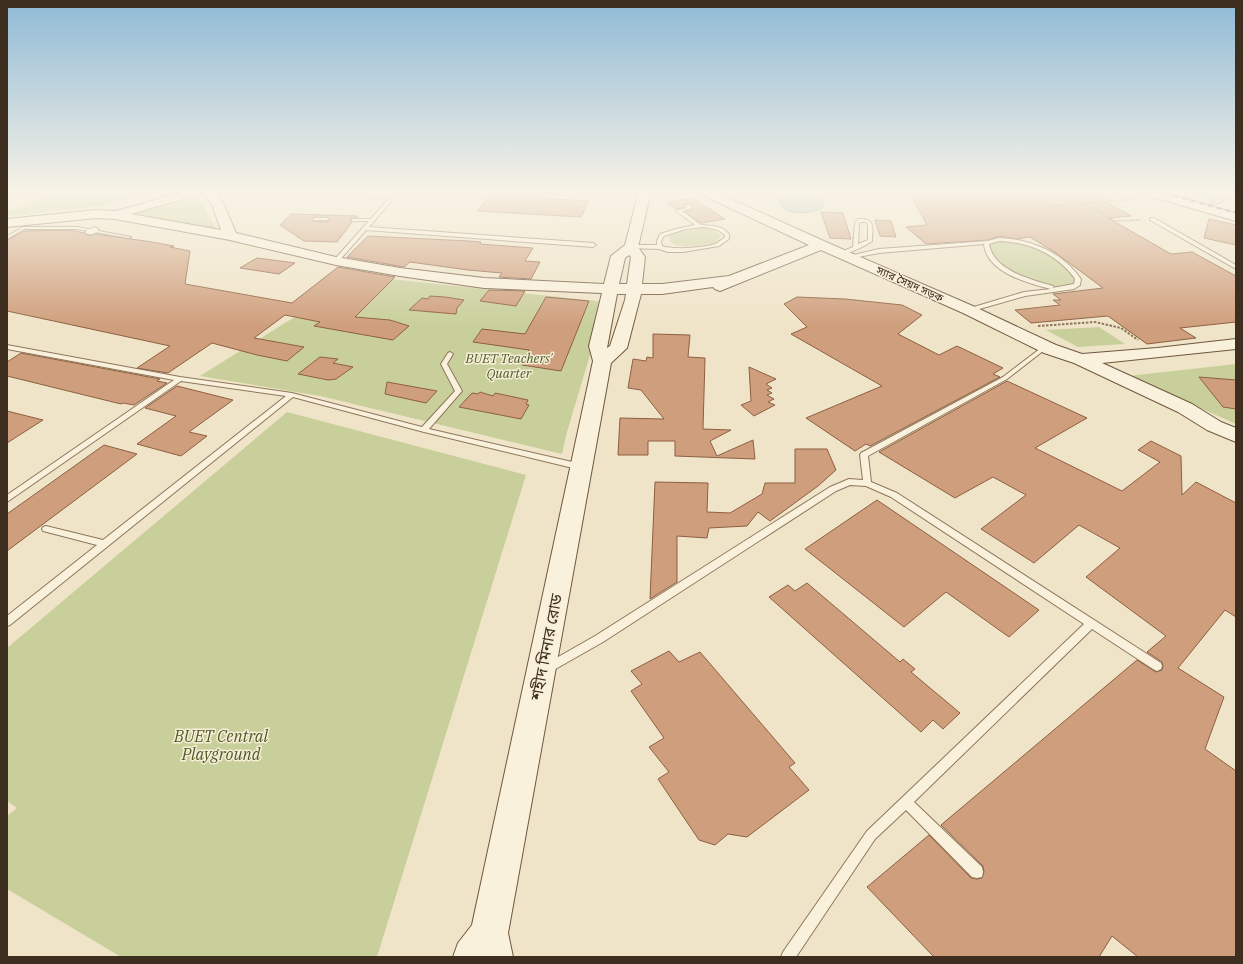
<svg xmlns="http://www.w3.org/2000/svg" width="1243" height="964" font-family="'IBM Plex Serif','Noto Sans Bengali',serif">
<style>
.green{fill:#c9cf9b}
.water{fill:#a9c4bc;stroke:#6f938a}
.building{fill:#cf9f7d;stroke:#8d5f41;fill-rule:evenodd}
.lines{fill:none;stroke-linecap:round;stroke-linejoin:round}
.service-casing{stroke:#8d765c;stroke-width:2}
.minor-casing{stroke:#8d765c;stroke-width:2}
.secondary-casing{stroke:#6f573f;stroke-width:2}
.path-far1{stroke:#8d765c;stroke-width:1.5;stroke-dasharray:2 1;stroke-linecap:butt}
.path{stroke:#8d765c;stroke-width:2;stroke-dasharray:2.5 1.5;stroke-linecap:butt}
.service{fill:#faf1dc;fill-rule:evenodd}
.minor{fill:#faf1dc;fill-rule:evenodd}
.secondary{fill:#faf1dc;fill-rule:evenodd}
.rail{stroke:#3d2e20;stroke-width:2;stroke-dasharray:4.5 4.5;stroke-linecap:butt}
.labels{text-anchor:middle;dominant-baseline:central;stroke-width:3;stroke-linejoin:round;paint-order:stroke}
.far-street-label{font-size:11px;fill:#3d2e20;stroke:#f7eed8}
.park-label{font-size:13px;font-style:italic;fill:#4d5a26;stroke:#f7eed8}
.near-street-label{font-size:16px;fill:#3d2e20;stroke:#f7eed8}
.near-park-label{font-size:16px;font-style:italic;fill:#4d5a26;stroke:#f7eed8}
</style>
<rect width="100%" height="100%" fill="#f0e4c8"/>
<g class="green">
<path d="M88 191H159L102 206 7 216V213L46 196 83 193Z"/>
<path d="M456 191H607L603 199 455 192Z"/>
<path d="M1174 191H1231L1210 200Z"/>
<path d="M197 197 218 231 132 215Z"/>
<path d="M705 228 717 232 721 236 714 243 687 247 675 245 670 241 669 237 674 233Z"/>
<path d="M1002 240C1008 241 1015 241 1021 243 1035 247 1076 265 1074 283 1056 296 1001 273 991 254 990 251 990 247 989 245L992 242Z"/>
<path d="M353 275 606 302 567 432 562 454 320 396 200 376 314 305Z"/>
<path d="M1099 327 1125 344 1078 347 1046 330Z"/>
<path d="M1236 364V424L1128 376Z"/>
<path d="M287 412 526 475 377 957H121L7 889V816L17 808 7 801V648Z"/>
</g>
<path class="water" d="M793 191C803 191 815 191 822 198L823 207C813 214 786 216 780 204 780 196 786 192 793 191Z"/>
<g class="building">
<path d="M909 191H1086L1131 216 1108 218 1171 254 1192 252 1236 276V322L1180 328 1196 338 1147 344 1108 316 1031 323 1015 310 1060 305 1053 300H1061L1053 294 1103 288 1056 253 1030 237 1017 239 999 236 988 240 926 244 906 227 927 225Z"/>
<path d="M490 195 589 201 581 217 478 211Z"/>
<path d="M692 198 725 219 701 223 685 212 694 209 691 204H686L685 207 676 209 667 203Z"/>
<path d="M821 212 843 213 851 239 830 238Z"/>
<path d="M291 214 358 216 356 218H351L350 221 352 222 337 242 304 241 280 225ZM315 216H327L330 220 327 222 312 221V218Z"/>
<path d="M1209 219 1236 225V245L1204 238Z"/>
<path d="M875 220 891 221 896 237 880 236Z"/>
<path d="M70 230 84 233 88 236 96 234 152 242 174 246 170 247 190 251 185 284 292 303 338 267 395 277 355 317 390 320 409 326 393 340 314 326 320 322 285 315 254 338 304 347 287 361 257 355 212 343 168 373 137 368 170 346 7 311V240L24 231Z"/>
<path d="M368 236 469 241 481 242 480 244 533 248 525 261 540 262 531 279 499 277 502 273 468 270 410 262 404 267 347 257Z"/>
<path d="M257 258 295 263 279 274 240 268Z"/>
<path d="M489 290 525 291 516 306 480 301Z"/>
<path d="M430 296 445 297 464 300 457 308 456 314 409 310 422 298 428 299Z"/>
<path d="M546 297 589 301 561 371 522 365 529 350 473 342 482 329 525 334Z"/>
<path d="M797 297 845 299 902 305 922 315 898 334 939 355 957 346 1003 368 993 374 1000 377 870 446 866 444 855 451 806 418 882 386 791 334 807 327 784 304Z"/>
<path d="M653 334 690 335 688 357 705 358 703 429 731 430 710 441 717 456 753 440 755 459 675 456V441H648V455H618L620 418 664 419 641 390 628 388 633 359 646 361 647 357 653 358Z"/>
<path d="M21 353 160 379 157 381 167 383 134 405 123 403 121 404 7 376V362Z"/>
<path d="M320 357 338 359 333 363 353 367 336 379 328 380 298 374Z"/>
<path d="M749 367 776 379 766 384 772 388 767 390 772 393 767 395 774 399 768 402 775 405 754 416 741 405 751 401Z"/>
<path d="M1199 377 1236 380V409L1223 407Z"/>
<path d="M1007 381 1087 418 1035 448 1122 491 1160 462 1138 450 1151 441 1181 456 1182 495 1196 482 1236 503V617L1225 610 1178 668 1224 697 1205 749 1236 771V957H1138L1112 936 1099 957H934L867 887 929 835 971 878 977 879 982 878 984 872 983 866 941 825 1137 660 1156 672 1162 670 1163 666 1162 662 1147 652 1166 636 1086 577 1120 548 1079 525 1034 563 981 529 1026 495 993 477 955 498 879 452Z"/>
<path d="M387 382 437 391 426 403 385 394Z"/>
<path d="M177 386 233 400 189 432 207 436 181 456 137 444 176 416 145 408Z"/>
<path d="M480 392 493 396 495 393 528 400 526 404 529 405 521 419 459 407 472 393 478 394Z"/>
<path d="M7 411 43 420 7 443Z"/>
<path d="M104 445 137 454 7 551V514Z"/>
<path d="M795 449H827L836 470 818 486 770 521 758 512 747 526 709 528 707 538 677 536V582L650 599 655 482 708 483 707 512 730 513 762 494 765 483H795Z"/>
<path d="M877 500 1039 610 1009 637 946 592 904 627 805 549Z"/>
<path d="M807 583 900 662 903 659 915 669 911 672 960 713 943 729 933 720 921 732 769 597 788 585 795 591Z"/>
<path d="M669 651 679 662 700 652 795 763 789 767 809 790 747 837 728 834 715 845 699 840 658 779 669 772 649 747 664 738 631 691 642 684 631 671Z"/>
</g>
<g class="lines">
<g class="service-casing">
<g id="service">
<path d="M299 191 392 196 396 191H400L369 227 593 243 596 245 593 247 366 230 338 262 336 263 333 261 334 260 369 221H352V219H371L389 198 296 194V192Z"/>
<path d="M1236 192V195L1215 204 1211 203Z"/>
<path d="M686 205H690L693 208 682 211 701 225 714 226 722 228 729 234V239L719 246 683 252H668L659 249 629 248 628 247 631 245H657V241L660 234 676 229 695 225 676 211 687 208ZM704 227 718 230 725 235V237C722 239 719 242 717 243 707 248 672 250 662 246L661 241 664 236 686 229Z"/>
<path d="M315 218H327L329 219 327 220H313V219Z"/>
<path d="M1150 218H1154L1236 265V269L1150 220Z"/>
<path d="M858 219C876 218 872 228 872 241 866 246 846 255 838 255V253L853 247 855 223ZM861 222H866L868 225V240L858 244 859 223Z"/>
<path d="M23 227H77L131 237 129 238 77 229H24L7 239V236Z"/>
<path d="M999 238C1031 239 1062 252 1081 279L1080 285 1074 289 1025 296 969 312 966 310 967 309 1024 292 1051 289C1027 283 986 272 984 244L879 253 848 259 845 257 879 249 988 241ZM999 241C1028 242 1058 254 1075 279L1074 284 1052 288 1054 287 1053 286C1031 280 993 270 989 244Z"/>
<path d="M7 345 180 377 292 393 422 427 455 391 441 364 448 353 450 352 453 354 447 364 462 391 429 429 581 464 585 467 581 470 424 432 293 397 10 625 7 626V616L97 545 43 531 42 529 43 527 46 526 103 540 286 396 181 381 7 502V495L174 380 7 349Z"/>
<path d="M1045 345 1047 346V348L1007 379 868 456 871 482 897 493 1161 663 1162 666 1161 669 1157 671 1153 669 1092 629 914 802 982 867 983 872 982 877 977 878 972 877 906 810 875 839 796 957H781L783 952 867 831 1084 624 891 497 866 486 850 485 836 491 603 642 552 671 548 673 544 671 543 668 544 665 595 636 830 487 849 479 863 480 860 455 861 453 1003 377Z"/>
</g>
</g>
<g class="minor-casing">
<path id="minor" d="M94 227 97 228 99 230C96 234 91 235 87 234L85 232Z"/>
</g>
<g class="secondary-casing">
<g id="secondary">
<path d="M187 191H215L224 205 236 233 336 257 400 268 484 278 604 284 611 256 625 245 639 191H651L638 247 645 257 642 284H662L729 276 809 245 700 194 698 191H713L826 242 975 307 1056 345 1082 354 1157 348 1236 339V349L1102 363 1192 404 1221 422 1236 428V442L1207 430 1178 412 1074 363 1044 353 963 313 821 250 720 291 715 289 713 287 662 294H641L627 348 611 363 508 933 513 957H453L458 943 472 925 593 361 589 346 602 293 484 288 400 276 336 265 230 240 115 219 96 218 7 227V219L96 210 116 211ZM204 193 212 205 221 230 131 214ZM629 255 631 257 627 284H619L625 258ZM617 294H626L625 300 610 346 607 348Z"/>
<path d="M1140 191H1159L1236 213V221L1142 194Z"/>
</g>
</g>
<g class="path-far1">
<path d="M45 191H84"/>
<path d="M861 191 956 195 975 193 973 191"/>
<path d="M999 191 1010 198"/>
<path d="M1092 191 1111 201 1084 204 1116 221 1141 220"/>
<path d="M1117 192 1122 191 1133 197"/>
<path d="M1037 200 1046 206 1084 204"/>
<path d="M1111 201 1136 199"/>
</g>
<path class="path" d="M1038 326 1095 322 1121 328 1138 340"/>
<use href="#service" class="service"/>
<use href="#minor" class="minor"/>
<use href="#secondary" class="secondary"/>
<path class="rail" d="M1156 191 1236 213"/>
</g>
<linearGradient id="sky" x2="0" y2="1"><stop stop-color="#8fbad6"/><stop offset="0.59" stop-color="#f8f3e6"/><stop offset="1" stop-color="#f8f3e6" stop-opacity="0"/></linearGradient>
<rect width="1243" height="326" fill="url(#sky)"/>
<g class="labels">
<g class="far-street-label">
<text transform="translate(910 284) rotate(24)">স্যার সৈয়দ সড়ক</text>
</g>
<g class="park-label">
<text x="509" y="358">BUET Teachers'<tspan x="509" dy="15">Quarter</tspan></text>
</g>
<g class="near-street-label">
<text transform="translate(546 647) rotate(-79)">শহীদ মিনার রোড</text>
</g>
<g class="near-park-label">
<text x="221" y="736">BUET Central<tspan x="221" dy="18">Playground</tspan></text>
</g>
</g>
<rect width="1243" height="964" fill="none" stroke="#3d2e20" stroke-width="16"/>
</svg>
